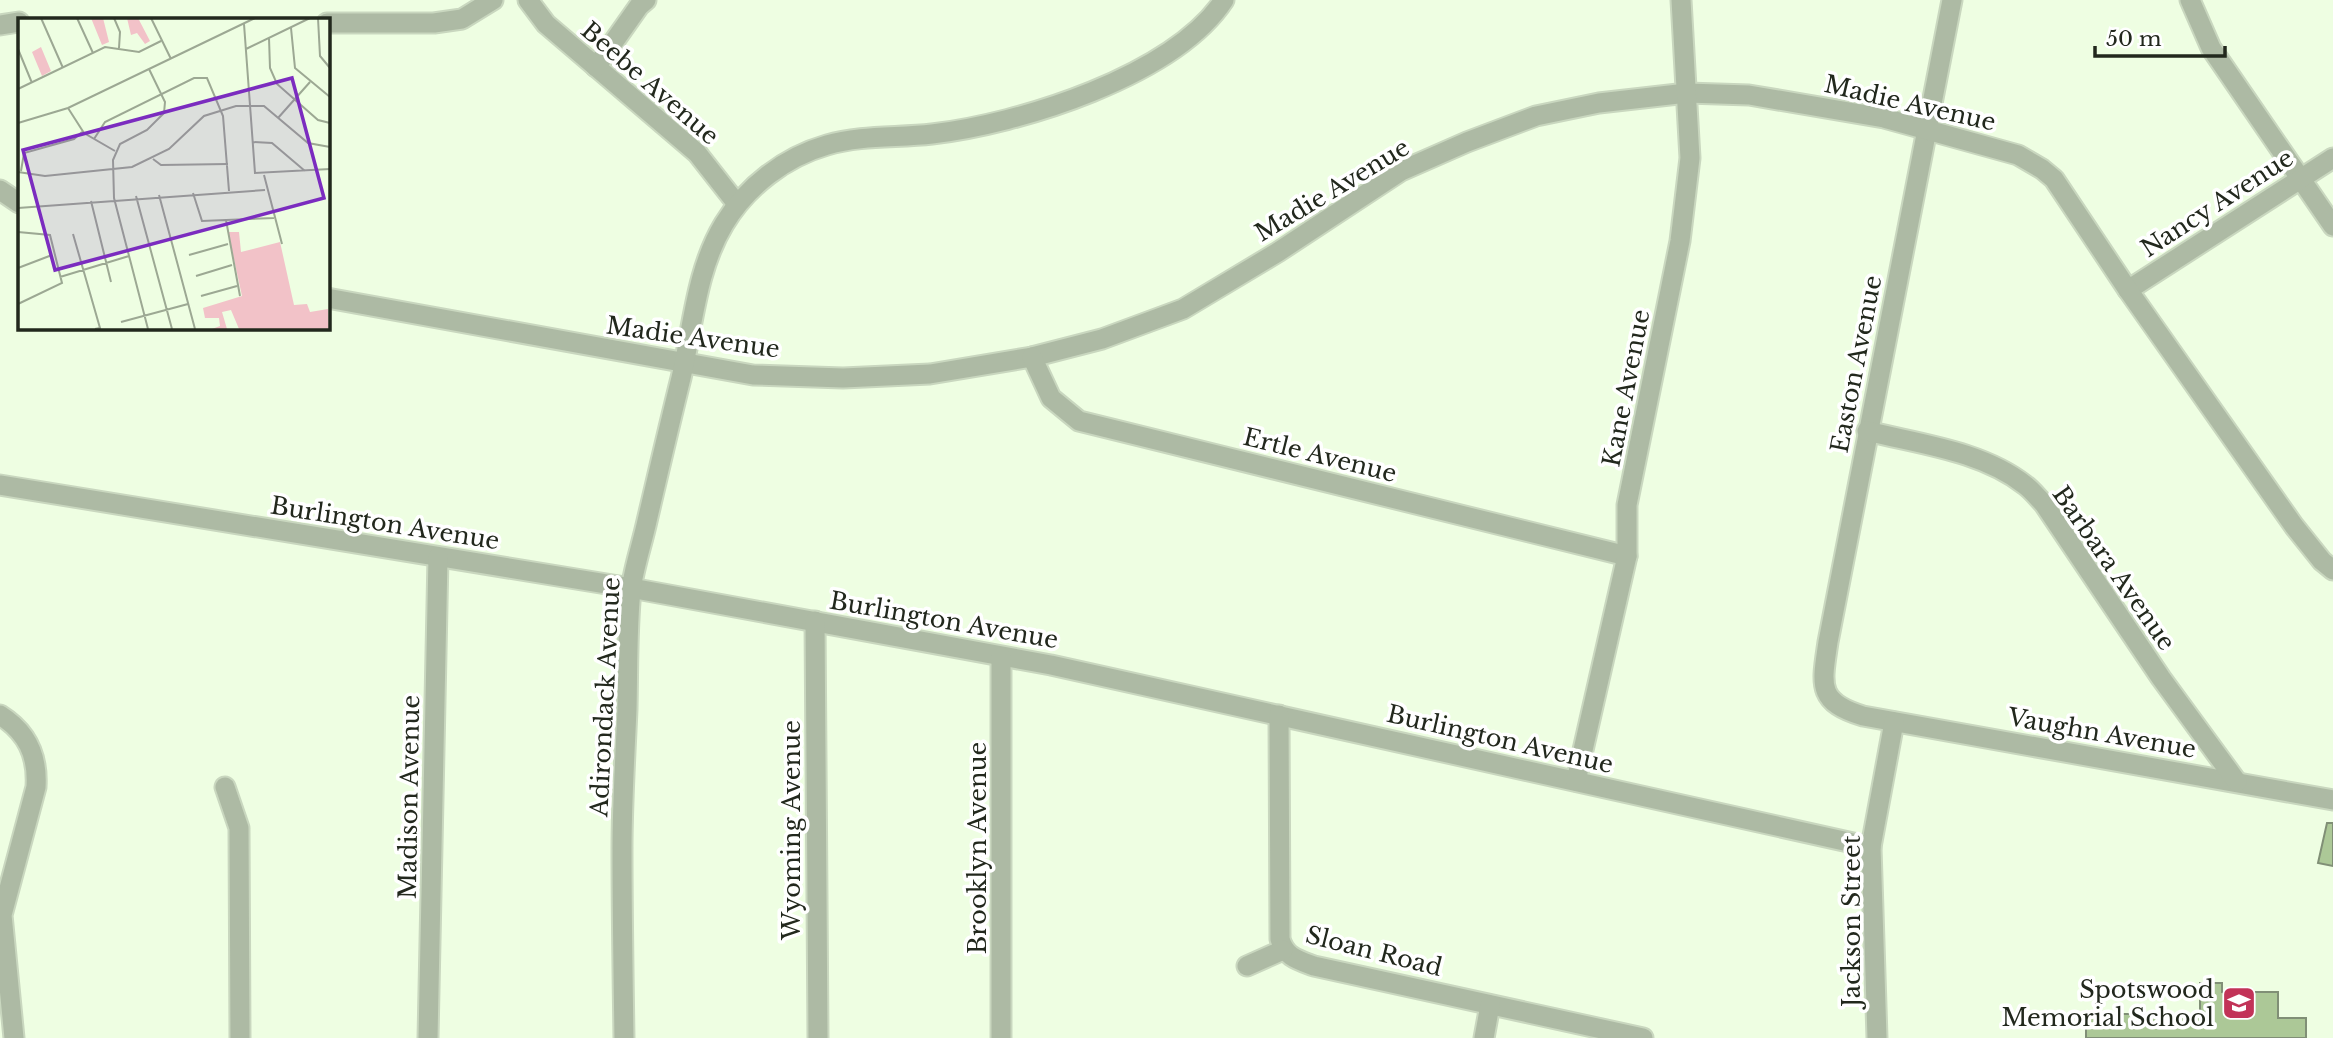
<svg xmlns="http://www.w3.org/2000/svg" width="2333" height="1038" font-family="'Libre Baskerville',serif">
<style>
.building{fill:#acc897;stroke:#808f76;stroke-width:2}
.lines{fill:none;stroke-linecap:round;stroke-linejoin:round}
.street-casing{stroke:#c9d7bf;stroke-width:23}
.street{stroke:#adbaa4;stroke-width:19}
.labels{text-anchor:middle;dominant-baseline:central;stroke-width:7;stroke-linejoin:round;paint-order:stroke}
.street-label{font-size:24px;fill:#22281d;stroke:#fff}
.poi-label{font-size:24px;fill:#22281d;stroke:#fff;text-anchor:end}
.inset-road{fill:none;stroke:#9ca893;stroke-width:2}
.view{fill:#7b2cbf;fill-opacity:0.15;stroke:#7b2cbf;stroke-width:3.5}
.inset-edge{fill:none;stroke:#22281d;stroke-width:3.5}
</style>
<rect width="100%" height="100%" fill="#eefee2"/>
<g class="building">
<path d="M2327 823H2333V866L2318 863Z"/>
<path d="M2200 983H2222V992H2278V1018H2306V1038H2086V1014H2200Z"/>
</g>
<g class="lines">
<g class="street-casing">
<g id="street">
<path d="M528 0 546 24 697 153 737 204"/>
<path d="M1952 0 1828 642C1822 684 1816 702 1863 716L2333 800"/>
<path d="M2190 0 2211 48 2333 226"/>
<path d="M327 23H434L462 19 493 0"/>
<path d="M0 25 19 22"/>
<path d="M596 67 639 6 646 0"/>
<path d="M0 190 19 203"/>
<path d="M2128 290 2333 158"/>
<path d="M327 298 753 375 843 378 930 374 1032 357 1102 339 1183 309 1278 252 1401 171 1467 142 1536 116 1599 103 1687 93 1749 95 1884 118 2018 155 2042 169 2054 179 2128 290 2294 526 2322 561 2333 570"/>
<path d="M1032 357 1051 398 1079 421 1627 556"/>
<path d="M1867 431C1919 444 1982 451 2025 485 2032 490 2038 498 2044 504L2161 678 2237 782"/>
<path d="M0 485 631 588 1051 665 1871 847"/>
<path d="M815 621 818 1038"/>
<path d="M1001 657V1038"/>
<path d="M0 715C27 732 38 755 36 787L2 915 14 1038"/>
<path d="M1279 715 1280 939C1285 957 1298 960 1314 966L1643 1038"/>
<path d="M1576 781 1627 556V505L1680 241 1690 158 1681 0"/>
<path d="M225 787 239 828 240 1038"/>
<path d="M1247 966 1283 950"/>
<path d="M428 1038 438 557"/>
<path d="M624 1038C623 975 622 912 622 849 622 802 625 755 627 709 628 669 627 629 631 590 634 567 642 544 647 521 658 474 669 426 681 378 693 327 696 270 724 224 747 186 785 157 827 145 861 135 897 138 932 134 1019 124 1174 76 1224 0"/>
<path d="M1484 1038 1490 1005"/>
<path d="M1877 1038 1871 847 1894 722"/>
</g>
</g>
<use href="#street" class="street"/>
</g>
<defs>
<g id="school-square" transform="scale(1.75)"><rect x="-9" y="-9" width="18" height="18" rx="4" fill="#c23358" stroke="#fff"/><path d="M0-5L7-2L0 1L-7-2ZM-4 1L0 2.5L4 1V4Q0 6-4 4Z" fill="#fff"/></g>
</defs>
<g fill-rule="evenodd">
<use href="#school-square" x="2239" y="1003"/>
</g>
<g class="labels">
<g class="street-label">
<text transform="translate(650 83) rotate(41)">Beebe Avenue</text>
<text transform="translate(1910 103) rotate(13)">Madie Avenue</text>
<text transform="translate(1332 190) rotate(-31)">Madie Avenue</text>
<text transform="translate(2217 203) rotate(-33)">Nancy Avenue</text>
<text transform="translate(693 337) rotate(8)">Madie Avenue</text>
<text transform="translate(1856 364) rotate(-79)">Easton Avenue</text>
<text transform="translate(1626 388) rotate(-79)">Kane Avenue</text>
<text transform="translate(1320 455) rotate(14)">Ertle Avenue</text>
<text transform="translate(385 523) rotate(9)">Burlington Avenue</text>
<text transform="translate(2114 568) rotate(55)">Barbara Avenue</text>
<text transform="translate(944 620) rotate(10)">Burlington Avenue</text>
<text transform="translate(605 697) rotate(-87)">Adirondack Avenue</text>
<text transform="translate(2102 733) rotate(10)">Vaughn Avenue</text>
<text transform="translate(1500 739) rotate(13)">Burlington Avenue</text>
<text transform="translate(409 797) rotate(-89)">Madison Avenue</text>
<text transform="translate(791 830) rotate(-90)">Wyoming Avenue</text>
<text transform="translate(977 848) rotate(-90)">Brooklyn Avenue</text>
<text transform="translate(1851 921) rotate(-90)">Jackson Street</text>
<text transform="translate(1374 951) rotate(14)">Sloan Road</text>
</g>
<g class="poi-label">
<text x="2214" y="989">Spotswood<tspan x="2214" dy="28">Memorial School</tspan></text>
</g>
</g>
<g transform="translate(18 18)">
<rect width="312" height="312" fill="#eefee2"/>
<path d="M73 0H85L91 24 84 27ZM109 0H120L132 23 127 26 119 15 113 17ZM23 29 33 53 24 58 14 34ZM210 214H221L223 234 262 224 276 287 289 286 292 294 310 291 311 311H221L213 292 204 294 209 311H194L202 308 201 300H187L185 290 224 278Z" fill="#f2c2c8"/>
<path class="inset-road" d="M23 0 45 50M59 0 75 35M96 0 102 14 101 30M133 0 153 41M300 0 302 38 312 50M226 6 237 155 312 151M273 10 277 50 312 79M251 20 252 50 259 66 300 102 312 105M0 31 14 65M228 31 292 0M0 71 87 29 121 34 143 23M50 90 66 115 97 133M260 100 292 64M0 105 50 90 237 0M76 121 87 104 176 60H189L205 98 211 173M234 124 254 125 287 153M135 141 143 147 210 146M3 153 6 135 56 121 64 114M0 154 27 158 114 149 151 131 186 98 218 88H246L290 125 312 129M246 157 264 226M175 175 184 203 256 200M141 177 177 311M118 178 154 311M73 183 93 264M0 190 247 172M208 202 222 278M0 214 32 217 44 265 0 286M55 216 82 310 77 311M171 237 210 226M0 250 34 237M178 258 214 247M42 259 111 238M183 278 219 268M103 304 170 286M130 311 96 180 95 142 102 126 129 112 146 95 147 84 131 51"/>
<path class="view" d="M274 60 306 180 37 252 5 132Z"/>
<rect width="312" height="312" class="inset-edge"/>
</g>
<path d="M2095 46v10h130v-10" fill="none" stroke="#22281d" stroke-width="3.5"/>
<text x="2106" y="46" font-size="21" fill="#22281d" stroke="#ffffff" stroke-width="5" paint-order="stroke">50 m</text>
</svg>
